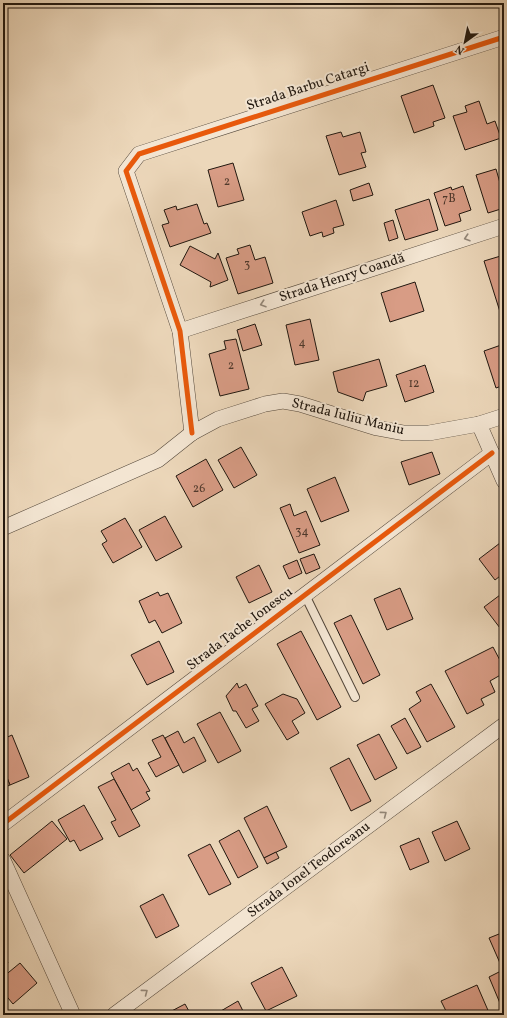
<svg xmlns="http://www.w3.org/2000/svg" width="507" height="1018" font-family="Vollkorn,serif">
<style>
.building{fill:#d89c85;stroke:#20170f}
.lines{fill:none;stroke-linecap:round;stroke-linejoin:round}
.service-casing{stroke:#53473a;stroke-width:10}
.minor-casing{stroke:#53473a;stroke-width:16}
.service{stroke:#f3e5d2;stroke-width:8}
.minor{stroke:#f3e5d2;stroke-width:15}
.cycleway-casing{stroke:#f3e5d2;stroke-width:8}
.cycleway{stroke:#e8590c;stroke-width:5}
.oneway{stroke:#94887a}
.labels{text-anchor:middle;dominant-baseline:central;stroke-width:4;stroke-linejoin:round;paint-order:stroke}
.number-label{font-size:12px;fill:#4e382c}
.street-label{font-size:14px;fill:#20170f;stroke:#f3e5d2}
</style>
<rect width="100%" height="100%" fill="#ecd7ba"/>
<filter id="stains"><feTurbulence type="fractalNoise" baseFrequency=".005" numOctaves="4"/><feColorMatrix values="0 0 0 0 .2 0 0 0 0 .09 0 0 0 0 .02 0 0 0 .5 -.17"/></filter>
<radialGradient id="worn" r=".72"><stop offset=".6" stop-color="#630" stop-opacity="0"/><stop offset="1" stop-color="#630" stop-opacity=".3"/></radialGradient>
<g class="building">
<path d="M433 85 445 118 433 122 434 126 414 133 401 96Z"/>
<path d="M479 101 487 124 495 121 501 138 465 150 453 116 467 112 465 106Z"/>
<path d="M341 132 343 137 360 132 366 152 361 153 366 167 339 175 326 136Z"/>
<path d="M233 163 244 200 218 207 208 170Z"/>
<path d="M496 169 504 197V208L488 213 476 175Z"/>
<path d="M369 183 373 195 353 201 350 190Z"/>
<path d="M463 186 471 210 459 214 461 221 445 226 434 193 451 187 452 190Z"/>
<path d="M429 199 438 230 405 240 395 210Z"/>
<path d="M336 200 344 225 333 228 334 233 323 237 322 232 310 236 302 212Z"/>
<path d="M197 204 204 224 207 223 211 233 170 247 162 225 169 223 164 210 176 206 177 210Z"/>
<path d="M393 220 398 238 389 241 384 223Z"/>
<path d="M250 245 255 260 265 257 273 283 238 294 226 258 239 254 237 249Z"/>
<path d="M190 246 215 259 218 253 228 280 210 287 211 282 180 265Z"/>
<path d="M504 255V314L501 315 484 261Z"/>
<path d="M415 282 424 311 390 322 381 293Z"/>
<path d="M310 319 319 360 295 365 286 325Z"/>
<path d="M255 324 262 345 243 351 237 330Z"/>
<path d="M236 339 249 389 220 396 209 354 226 349 224 341Z"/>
<path d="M504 344V385L496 388 484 351Z"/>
<path d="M379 359 387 386 366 392 363 401 338 392 333 372Z"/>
<path d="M425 365 434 392 405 402 396 375Z"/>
<path d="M241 447 257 475 234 488 218 460Z"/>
<path d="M432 452 440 474 409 485 401 462Z"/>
<path d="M206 459 223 490 193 507 176 476Z"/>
<path d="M335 477 349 511 321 522 307 489Z"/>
<path d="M290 504 294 516 306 511 320 545 299 553 280 508Z"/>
<path d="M165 516 182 547 156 561 139 530Z"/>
<path d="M125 518 142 547 113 563 102 544 107 541 101 531Z"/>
<path d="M500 543 504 548V573L495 580 479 559Z"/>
<path d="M314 554 320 568 306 574 300 559Z"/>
<path d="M297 560 302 573 289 579 283 566Z"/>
<path d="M259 565 272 592 249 603 236 577Z"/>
<path d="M400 588 413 619 387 630 374 599Z"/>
<path d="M158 592 160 596 168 593 182 623 162 633 155 620 149 623 139 601Z"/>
<path d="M504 592V625L500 628 484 607Z"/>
<path d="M351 615 380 675 363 684 334 623Z"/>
<path d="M301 631 341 707 317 720 277 644Z"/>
<path d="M159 641 174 672 147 685 131 655Z"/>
<path d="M493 647 504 668V673L490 681 495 692 481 699 484 705 467 714 445 671Z"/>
<path d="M237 683 239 688 246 684 258 706 252 709 259 721 246 728 236 711H233L226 696Z"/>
<path d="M431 684 455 727 427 742 409 709 421 701 416 692Z"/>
<path d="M283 694 297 699 305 713 292 721 299 733 287 740 265 704Z"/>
<path d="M220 712 241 751 218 763 197 724Z"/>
<path d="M405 718 421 747 407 754 391 726Z"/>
<path d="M178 731 184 743 194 737 206 761 183 773 165 738Z"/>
<path d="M379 734 397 768 375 780 357 745Z"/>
<path d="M12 735 29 777 10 785 3 768V739Z"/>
<path d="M163 735 179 765 156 777 148 763 161 757 152 740Z"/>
<path d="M349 758 371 801 351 811 330 768Z"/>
<path d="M129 763 133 771 137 768 150 791 146 792 150 799 131 810 111 773Z"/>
<path d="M3 768 10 785 3 788Z"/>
<path d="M114 779 140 826 119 837 111 822 116 820 98 787Z"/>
<path d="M84 805 103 839 80 851 74 840 70 842 58 820Z"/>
<path d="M267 806 287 847 264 858 244 818Z"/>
<path d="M52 821 67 839 24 873 10 855Z"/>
<path d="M457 821 470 849 445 861 432 832Z"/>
<path d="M239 830 258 867 238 878 219 841Z"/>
<path d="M419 838 429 862 410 870 400 846Z"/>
<path d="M210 844 231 884 209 895 188 855Z"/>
<path d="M276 852 279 858 267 864 264 858Z"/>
<path d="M163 894 179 926 156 938 140 906Z"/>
<path d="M504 932V970H503L489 938Z"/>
<path d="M3 953 8 963 3 967Z"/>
<path d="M20 963 37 983 13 1004 3 992V977Z"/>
<path d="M282 967 297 996 266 1011 251 983Z"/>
<path d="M503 970H504V1007L502 1008 489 977Z"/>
<path d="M477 985 490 1015H448L441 1001Z"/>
<path d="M238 1001 245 1015H214Z"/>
<path d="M185 1004 191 1015H164Z"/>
</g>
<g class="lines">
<g class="service-casing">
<path id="service" d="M305 595 355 697"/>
</g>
<g class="minor-casing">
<g id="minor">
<path d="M180 331 504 226"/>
<path d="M479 424 504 481"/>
<path d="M192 433 180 331 126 171 139 154 504 37"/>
<path d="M3 528 158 460 192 433 218 419 265 404 283 401 300 404 377 428 404 433H429L479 424 504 416"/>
<path d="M3 824 492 453"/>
<path d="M3 860 73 1015"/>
<path d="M114 1015 504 725"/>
</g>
</g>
<use href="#service" class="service"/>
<use href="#minor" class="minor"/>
<g class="cycleway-casing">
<g id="cycleway">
<path d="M192 433 180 331 126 171 139 154 504 37"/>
<path d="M3 824 492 453"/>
</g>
</g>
<use href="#cycleway" class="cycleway"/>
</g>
<defs><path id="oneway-chevron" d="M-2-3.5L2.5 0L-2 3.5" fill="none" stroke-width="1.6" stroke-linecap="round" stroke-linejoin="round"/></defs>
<g class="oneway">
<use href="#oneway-chevron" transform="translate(467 238) rotate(162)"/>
<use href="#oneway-chevron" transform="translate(263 304) rotate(162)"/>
<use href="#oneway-chevron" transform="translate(384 814) rotate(-37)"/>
<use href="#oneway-chevron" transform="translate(145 992) rotate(-37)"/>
</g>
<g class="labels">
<g class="number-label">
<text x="227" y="182">2</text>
<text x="449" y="199">7B</text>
<text x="247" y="265">3</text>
<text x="302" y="343">4</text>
<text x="231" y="366">2</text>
<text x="414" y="384">12</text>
<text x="199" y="489">26</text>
<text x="302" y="532">34</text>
</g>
<g class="street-label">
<text transform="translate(308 87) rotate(-18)">Strada Barbu Catargi</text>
<text transform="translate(342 278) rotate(-18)">Strada Henry Coandă</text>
<text transform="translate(348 417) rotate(14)">Strada Iuliu Maniu</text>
<text transform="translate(240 629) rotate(-37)">Strada Tache Ionescu</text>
<text transform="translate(309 870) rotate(-37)">Strada Ionel Teodoreanu</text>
</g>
</g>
<rect width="507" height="1018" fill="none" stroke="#ecd7ba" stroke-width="16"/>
<rect x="4" y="4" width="499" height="1010" fill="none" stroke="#20170f" stroke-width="2"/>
<rect x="8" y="8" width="491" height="1002" fill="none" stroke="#20170f"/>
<g transform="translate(465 42) rotate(213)" stroke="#f3e5d2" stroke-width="3" paint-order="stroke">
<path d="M0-3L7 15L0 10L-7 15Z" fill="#20170f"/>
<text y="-6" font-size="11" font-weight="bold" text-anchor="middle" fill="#20170f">N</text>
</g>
<rect width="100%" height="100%" filter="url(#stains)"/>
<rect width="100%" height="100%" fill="url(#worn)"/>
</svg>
